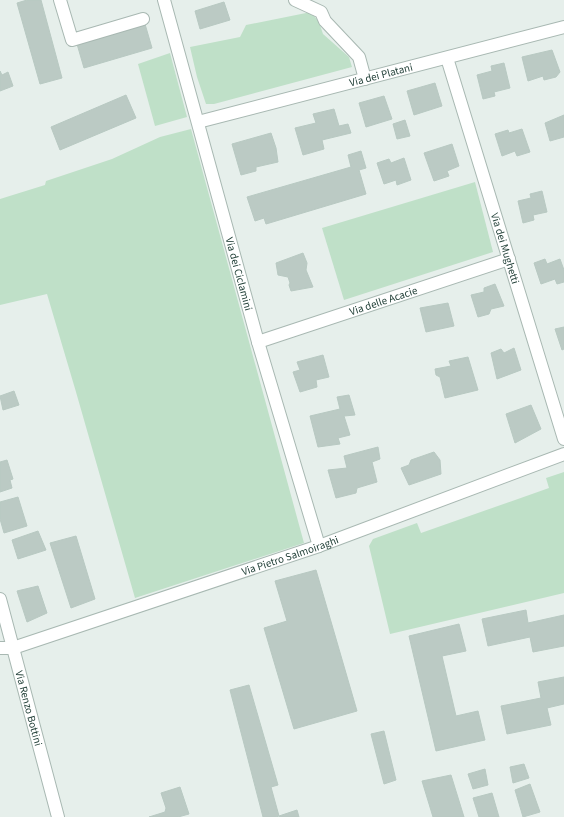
<svg xmlns="http://www.w3.org/2000/svg" width="564" height="817" font-family="'Source Sans 3',sans-serif">
<style>
.green{fill:#bfe0c8}
.building{fill:#bbcac4;stroke:#b8c9c2}
.lines{fill:none;stroke-linecap:round;stroke-linejoin:round}
.minor-casing{stroke:#a8b8b2;stroke-width:14}
.minor{stroke:#fff;stroke-width:12}
.labels{text-anchor:middle;dominant-baseline:central;stroke-width:4;stroke-linejoin:round;paint-order:stroke}
.street-label{font-size:11px;fill:#24423a;stroke:#f7fbf9}
</style>
<rect width="100%" height="100%" fill="#e6efeb"/>
<g class="green">
<path d="M311 12 319 22 323 34 349 57 352 67 214 104H206L197 77 190 47 240 37 246 25Z"/>
<path d="M170 53 187 117 155 126 138 64Z"/>
<path d="M191 129 304 543 135 598 76 392 47 294 0 305V199L45 185 46 181 112 159 160 137Z"/>
<path d="M475 182 493 252 344 300 322 228Z"/>
<path d="M564 472V593L390 634 369 546 373 539 417 523 421 533 549 488 546 478Z"/>
</g>
<g class="building">
<path d="M27 0H41L62 78 40 84 17 3Z"/>
<path d="M224 2 230 20 200 29 195 11Z"/>
<path d="M145 24 152 48 84 68 77 44Z"/>
<path d="M552 50 560 72 556 77 544 80 543 76 528 81 522 57Z"/>
<path d="M504 63 510 88 494 92 495 96 483 99 477 75 492 71 491 66Z"/>
<path d="M0 71 2 75 8 72 13 86 0 91Z"/>
<path d="M435 83 442 106 414 115 407 91Z"/>
<path d="M126 95 136 118 60 150 51 127Z"/>
<path d="M384 96 392 119 366 127 359 103Z"/>
<path d="M334 109 339 126 348 124 351 133 322 140 324 149 303 155 295 128 316 123 313 114Z"/>
<path d="M564 115V137L550 141 545 123Z"/>
<path d="M405 120 410 136 397 139 393 124Z"/>
<path d="M522 129 530 152 517 156 515 151 502 156 495 134 508 130 509 133Z"/>
<path d="M271 133 276 148 278 162 256 167V171L241 175 232 144Z"/>
<path d="M452 144 459 166 447 171 449 176 434 181 424 153Z"/>
<path d="M361 151 366 168 359 170 366 194 266 224 264 218 255 221 247 197 351 167 348 155Z"/>
<path d="M404 158 411 180 397 185 396 180 384 184 377 163 389 159 391 163Z"/>
<path d="M542 191 547 212 533 215 534 220 523 223 518 201 531 198 530 194Z"/>
<path d="M303 253 307 263 306 270 313 287 291 291 289 285 290 283 288 277 278 275 276 263Z"/>
<path d="M545 259 547 264 560 259 564 270V282L557 284 555 279 541 284 534 263Z"/>
<path d="M495 284 504 306 491 309 489 314 478 317 471 295 484 292V288Z"/>
<path d="M448 303 454 326 426 332 420 308Z"/>
<path d="M564 327V349L562 350 555 329Z"/>
<path d="M514 348 521 370 497 379 491 353 501 349 504 353Z"/>
<path d="M323 355 329 377 316 380 317 387 300 392 293 372 300 370 297 362Z"/>
<path d="M468 357 478 390 445 398 440 377 436 375 435 369 451 366 449 361Z"/>
<path d="M14 391 19 405 3 410 0 396Z"/>
<path d="M349 395 355 415 344 416 350 435 338 438 340 444 318 447 310 416 340 409 337 397Z"/>
<path d="M531 405 541 429 515 443 506 414Z"/>
<path d="M378 447 380 459 372 462 377 482 357 488 356 493 336 498 328 470 347 468 344 456Z"/>
<path d="M434 452 440 460 441 474 409 485 401 468 409 465 411 460Z"/>
<path d="M7 460 13 479 10 480 12 488 0 492V462Z"/>
<path d="M18 497 27 526 4 533 0 519V502Z"/>
<path d="M38 531 46 550 18 559 12 540Z"/>
<path d="M76 536 95 599 71 608 50 543Z"/>
<path d="M316 570 357 711 294 729 264 628 287 621 275 581Z"/>
<path d="M38 586 47 613 27 622 17 591Z"/>
<path d="M526 610 528 623 564 615V646L533 652 530 637 488 646 482 619Z"/>
<path d="M459 624 466 651 442 656 456 716 478 711 485 740 436 751 409 636Z"/>
<path d="M564 677V704L547 708 551 725 507 734 501 706 541 698 538 682Z"/>
<path d="M249 685 278 785 271 787 279 816 276 817H263L230 690Z"/>
<path d="M384 731 396 780 384 784 371 734Z"/>
<path d="M524 764 529 778 513 783 510 767Z"/>
<path d="M485 769 488 785 473 789 468 774Z"/>
<path d="M451 775 464 817H433L422 781Z"/>
<path d="M530 784 540 812 523 817 515 790Z"/>
<path d="M180 787 189 814 178 817H149L165 812 166 808 161 793Z"/>
<path d="M492 793 499 817H479L473 798Z"/>
<path d="M297 810 299 817H280L279 816Z"/>
</g>
<g class="lines">
<g class="minor-casing">
<g id="minor">
<path d="M60 0 72 40 143 19"/>
<path id="s1" d="M164 0 258 342 319 546"/>
<path d="M295 0 321 12 325 21 359 57 365 79"/>
<path id="s2" d="M447 58 564 439"/>
<path id="s3" d="M198 122 564 27"/>
<path id="s4" d="M258 342 509 259"/>
<path id="s5" d="M0 599 58 817"/>
<path id="s6" d="M0 648H13L319 546 564 454"/>
</g>
</g>
<use href="#minor" class="minor"/>
</g>
<g class="labels">
<g class="street-label">
<text stroke="none"><textPath href="#s3" startOffset="189">Via dei Platani</textPath></text>
<text stroke="none"><textPath href="#s2" startOffset="199">Via dei Mughetti</textPath></text>
<text stroke="none"><textPath href="#s1" startOffset="284">Via dei Ciclamini</textPath></text>
<text stroke="none"><textPath href="#s4" startOffset="132">Via delle Acacie</textPath></text>
<text stroke="none"><textPath href="#s6" startOffset="305">Via Pietro Salmoiraghi</textPath></text>
<text stroke="none"><textPath href="#s5" startOffset="113">Via Renzo Bottini</textPath></text>
</g>
</g>
</svg>
